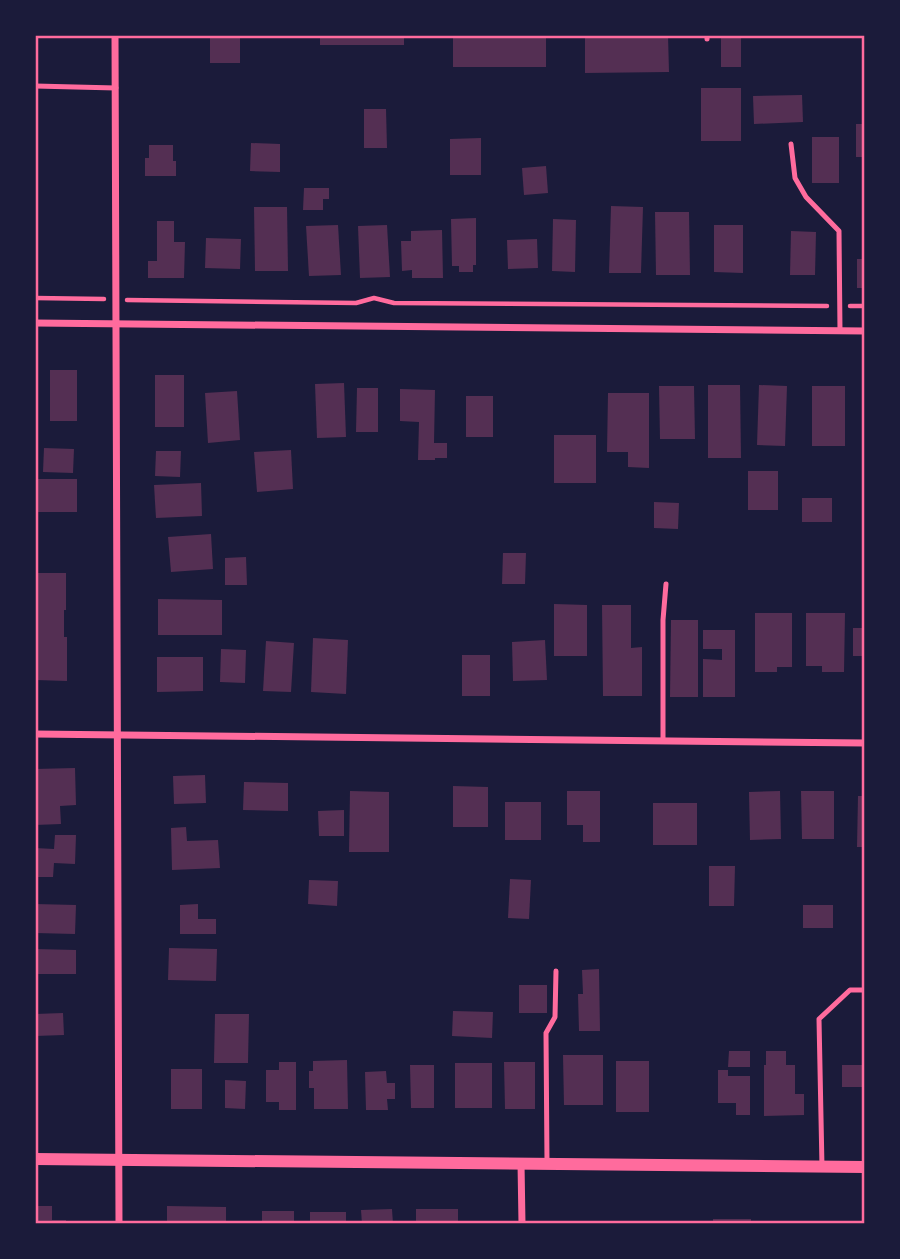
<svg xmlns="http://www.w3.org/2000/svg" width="900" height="1259" font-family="Arial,sans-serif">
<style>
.building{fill:#542f53}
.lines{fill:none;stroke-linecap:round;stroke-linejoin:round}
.path{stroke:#ff6b9d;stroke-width:4.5}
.service{stroke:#ff6b9d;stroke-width:5}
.minor{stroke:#ff6b9d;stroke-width:7}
.tertiary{stroke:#ff6b9d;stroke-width:12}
.neatline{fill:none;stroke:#ff6b9d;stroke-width:2.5}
</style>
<rect width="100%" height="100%" fill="#1b1b3a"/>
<g class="building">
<rect x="210" y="35" width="30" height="28"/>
<rect x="320" y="35" width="84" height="10"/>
<rect x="453" y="35" width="93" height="32"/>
<path d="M585 35H668L669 72 585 73Z"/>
<rect x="721" y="35" width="20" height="32"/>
<rect x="701" y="88" width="40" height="53"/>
<path d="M802 95 803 122 754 124 753 96Z"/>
<path d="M364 109H386L387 148H364Z"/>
<rect x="856" y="124" width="9" height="33"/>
<rect x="812" y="137" width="27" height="46"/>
<path d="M481 138V175H450V139Z"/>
<path d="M251 143 280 144V172L250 171Z"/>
<path d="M149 145H173V161H176V176H145V158H149Z"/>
<path d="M546 166 548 193 524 195 522 168Z"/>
<path d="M304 188H329V199H323V210H303Z"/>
<path d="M611 206 643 207 641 273H609Z"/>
<path d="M254 207H287L288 271H255Z"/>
<path d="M655 212H689L690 275H656Z"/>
<path d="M476 218V265H473V272H459V266H452L451 219Z"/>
<path d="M553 219 576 220 575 272 552 271Z"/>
<path d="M157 221H174V242H185L184 278H148V261H157Z"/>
<path d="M338 225 341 275 309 276 306 226Z"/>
<path d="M387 225 390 277 360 278 358 226Z"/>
<path d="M714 225H743V273L714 272Z"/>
<path d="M442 230 443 278H412V270L402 271 401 241H411V231Z"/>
<path d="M791 231 816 232 815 275H790Z"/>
<path d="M206 238 241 239 240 269 205 268Z"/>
<path d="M537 239 538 268 508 269 507 240Z"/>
<rect x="857" y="259" width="8" height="29"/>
<rect x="50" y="370" width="27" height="51"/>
<rect x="155" y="375" width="29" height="52"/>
<path d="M344 383 346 437 317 438 315 384Z"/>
<path d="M708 385H740L741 458H708Z"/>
<path d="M759 385 787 386 785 446 757 445Z"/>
<path d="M659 386H694L695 439H660Z"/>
<rect x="812" y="386" width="33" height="60"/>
<path d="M357 388H378V432H356Z"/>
<path d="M400 389 435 390 434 443H447V458H435V460H418L419 422 400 421Z"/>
<path d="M237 391 240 440 208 443 205 393Z"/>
<path d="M608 393H649V468L628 467V452H607Z"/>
<rect x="466" y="396" width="27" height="41"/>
<rect x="554" y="435" width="42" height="48"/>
<path d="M44 448 74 449 73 473 43 472Z"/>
<path d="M291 450 293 489 257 492 254 452Z"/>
<path d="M156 451H181L180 477 155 476Z"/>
<rect x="748" y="471" width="30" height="39"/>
<rect x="35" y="479" width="42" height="33"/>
<path d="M201 483 202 516 156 518 154 485Z"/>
<rect x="802" y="498" width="30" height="24"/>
<path d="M654 502 679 503 678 529 654 528Z"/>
<path d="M211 534 213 569 171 572 168 537Z"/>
<path d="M503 553H526L525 584H502Z"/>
<path d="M246 557 247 585H225V558Z"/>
<path d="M36 573H66V610H64V637H67V681L36 680Z"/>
<path d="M158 599 222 600V635H158Z"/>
<path d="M554 604 587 605V656H554Z"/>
<path d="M602 605H631V648L642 647V696H603Z"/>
<path d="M755 613H792V667H777V672H755Z"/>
<path d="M806 613H845L844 672H822V666H806Z"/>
<path d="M671 620H698V697H670Z"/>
<rect x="853" y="628" width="12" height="28"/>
<path d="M703 630H735V697H703V659L722 660V649H703Z"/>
<path d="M313 638 348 640 346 694 311 692Z"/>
<path d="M545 640 547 680 513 681 512 642Z"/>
<path d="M266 641 294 643 291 692 263 691Z"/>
<path d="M221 649 246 650 245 683 220 682Z"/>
<rect x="462" y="655" width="28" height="41"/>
<path d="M157 657H203V691L157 692Z"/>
<path d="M75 768 76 805 60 806 61 824 35 825V769Z"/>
<path d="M205 775 206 803 174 804 173 776Z"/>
<path d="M244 782 288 783V811L243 810Z"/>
<path d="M453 786 488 787V827H453Z"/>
<path d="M350 791 389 792V852H349Z"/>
<path d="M567 791H600V842H583V825H567Z"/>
<path d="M780 791 781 839 750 840 749 792Z"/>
<path d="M801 791H834V839H802Z"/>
<path d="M858 796H865V847H857Z"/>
<rect x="505" y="802" width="36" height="38"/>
<rect x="653" y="803" width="44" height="42"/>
<path d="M344 810V836H319L318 811Z"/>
<path d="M186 827 187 841 218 840 220 868 172 870 171 828Z"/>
<path d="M55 835H76L75 864 54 863 53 877H35V848L54 849Z"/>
<path d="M709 866H735L734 906H709Z"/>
<path d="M510 879 531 880 529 919 508 918Z"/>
<path d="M309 880 338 881 337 906 308 904Z"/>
<path d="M35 904 76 905 75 934 35 933Z"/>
<path d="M198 904V919H216V934H180V905Z"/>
<rect x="803" y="905" width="30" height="23"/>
<path d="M169 948 217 949 216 981 168 980Z"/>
<path d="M35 949 76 950V974H35Z"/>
<path d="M599 969 600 1031H579L578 994H583L582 970Z"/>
<rect x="519" y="985" width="28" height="28"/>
<path d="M453 1011 493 1012 492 1038 452 1036Z"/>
<path d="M63 1013 64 1035 35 1036V1014Z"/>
<path d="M215 1014H249L248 1063H214Z"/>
<path d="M729 1051H750V1067H728Z"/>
<path d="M766 1051H786V1065H795V1094H804V1115L764 1116V1065H766Z"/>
<path d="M563 1055H603V1105H564Z"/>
<path d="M347 1060 348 1109H314V1088H309V1071H313V1061Z"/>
<rect x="616" y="1061" width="33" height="51"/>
<path d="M279 1062H296V1110H279V1102H266V1070H279Z"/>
<path d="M504 1062H535V1109H505Z"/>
<rect x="455" y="1063" width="37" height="45"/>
<path d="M410 1065H434V1108H411Z"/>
<rect x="842" y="1065" width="23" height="22"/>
<rect x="171" y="1069" width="31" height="40"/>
<path d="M718 1070H728V1076H750V1115H736V1103H718Z"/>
<path d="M386 1071 387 1083H395V1099H387L388 1110H366L365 1072Z"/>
<path d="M225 1080 246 1081 245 1109 225 1108Z"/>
<path d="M35 1206H52V1220H66V1224H35Z"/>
<path d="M167 1206 226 1207V1224H167Z"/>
<path d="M392 1209 393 1224H362L361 1210Z"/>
<rect x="416" y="1209" width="42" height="15"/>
<rect x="262" y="1211" width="32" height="13"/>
<rect x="310" y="1212" width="36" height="12"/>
<rect x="713" y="1219" width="38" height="5"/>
</g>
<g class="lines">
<g class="path">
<path d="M35 298 104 299"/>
<path d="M127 300 356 303 374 298 394 303 827 306"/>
<path d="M850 306H865"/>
</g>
<g class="service">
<path d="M707 35V39"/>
<path d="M35 86 116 88"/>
<path d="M791 144 795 178 806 197 839 231 840 331"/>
<path d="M663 741V620L666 584"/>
<path d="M547 1163 546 1033 555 1017 556 971"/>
<path d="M822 1167 819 1019 850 990H865"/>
</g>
<g class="minor">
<path d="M115 35 119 1224"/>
<path d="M35 323 865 331"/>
<path d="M35 734 865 743"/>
<path d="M521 1163 522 1224"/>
</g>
<path class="tertiary" d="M35 1159 865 1167"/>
</g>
<rect width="900" height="1259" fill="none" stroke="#1b1b3a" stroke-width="74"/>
<rect x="37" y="37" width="826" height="1185" class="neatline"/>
</svg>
